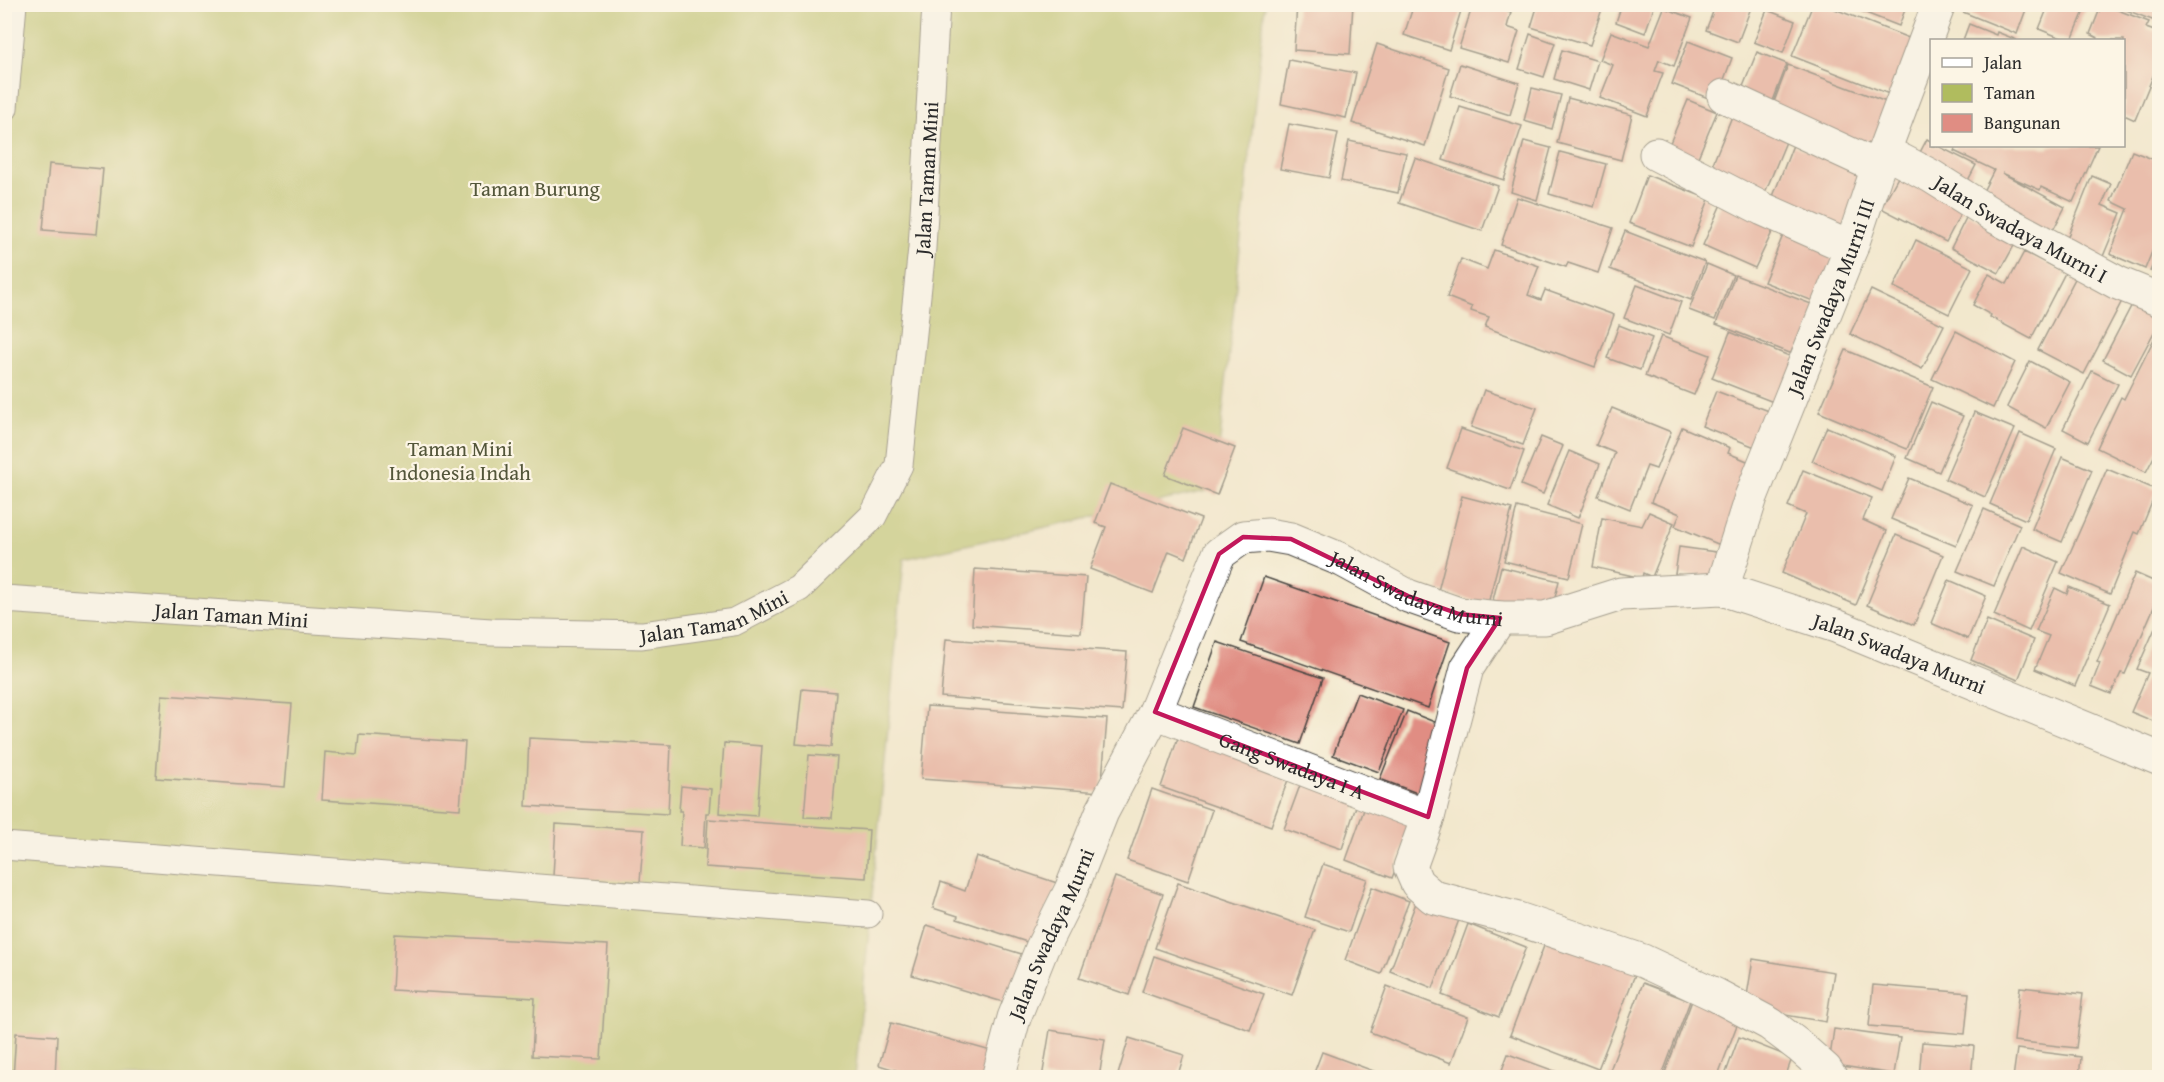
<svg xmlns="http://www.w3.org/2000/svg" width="2164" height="1082" font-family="'Gentium Book Plus',serif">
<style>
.green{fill:#b0bc5e;stroke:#6e7444;stroke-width:1.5}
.building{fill:#e08d83}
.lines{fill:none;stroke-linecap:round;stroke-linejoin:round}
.service-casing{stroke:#494743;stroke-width:29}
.minor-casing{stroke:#494743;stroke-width:35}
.service{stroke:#fff;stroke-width:27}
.minor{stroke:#fff;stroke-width:33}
.marked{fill:none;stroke:#c2185b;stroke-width:4.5;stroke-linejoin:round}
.labels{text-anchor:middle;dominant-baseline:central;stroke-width:4.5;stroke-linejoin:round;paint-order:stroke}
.street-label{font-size:21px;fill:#2b2b2b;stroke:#fcf5e5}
.park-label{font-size:21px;fill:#53563a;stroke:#fcf5e5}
</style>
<rect width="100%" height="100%" fill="#fcf5e5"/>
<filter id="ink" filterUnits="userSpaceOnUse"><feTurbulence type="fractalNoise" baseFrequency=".0167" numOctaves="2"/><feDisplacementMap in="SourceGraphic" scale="12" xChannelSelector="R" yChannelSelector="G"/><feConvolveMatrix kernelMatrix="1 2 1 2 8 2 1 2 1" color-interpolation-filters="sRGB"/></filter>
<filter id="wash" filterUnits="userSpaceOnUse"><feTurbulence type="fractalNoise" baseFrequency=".008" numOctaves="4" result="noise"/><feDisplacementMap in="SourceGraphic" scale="24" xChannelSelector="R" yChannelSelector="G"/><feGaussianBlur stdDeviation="1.35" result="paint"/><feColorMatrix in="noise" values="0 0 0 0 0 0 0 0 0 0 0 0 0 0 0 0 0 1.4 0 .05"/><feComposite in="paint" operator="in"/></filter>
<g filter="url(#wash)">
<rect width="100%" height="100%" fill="#f2e8cd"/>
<path class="green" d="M5 5H1265L1215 489 904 559 855 1077 5 1078Z"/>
<g id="blocks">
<g class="building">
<path d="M1297 4H1353L1350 54 1294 50Z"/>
<path d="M1414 4H1463L1449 50 1404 35Z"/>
<path d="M1473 4H1490L1511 12 1507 27 1519 31 1509 63 1459 48Z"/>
<path d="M1538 4 1603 6 1590 45 1531 27Z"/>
<path d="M1622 4H1655L1645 33 1616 22Z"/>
<path d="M1672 4H1694L1691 12Z"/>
<path d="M1716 4 1752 5 1738 42 1706 30Z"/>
<path d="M1813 4H1822L1924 44 1902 99 1792 56Z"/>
<path d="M1860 4H1907L1899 26 1858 10Z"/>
<path d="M1966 4H2028L2017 34 1963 12Z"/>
<path d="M2049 4H2087L2072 40H2066L2039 29Z"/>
<path d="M2102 4 2149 22 2146 28 2160 33V59L2135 120 2124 115V40H2097L2098 38 2090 34Z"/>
<path d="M2113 4H2160V23L2113 5Z"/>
<path d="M1664 8 1692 18 1674 66 1659 60 1655 71 1663 73 1647 116 1600 98 1613 65 1600 60 1611 32 1649 46Z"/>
<path d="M1767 10 1795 21 1783 53 1754 42Z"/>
<path d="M1969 24 1996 35 1997 32 2017 40H1963Z"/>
<path d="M1530 34 1555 43 1544 77 1519 69Z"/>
<path d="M1688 41 1732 58 1716 101 1672 84Z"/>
<path d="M1377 44 1449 68 1425 146 1352 123Z"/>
<path d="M1562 50 1598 61 1589 90 1554 79Z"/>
<path d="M1757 52 1787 64 1771 106 1740 94Z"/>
<path d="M1289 60 1356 73 1346 118 1281 104Z"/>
<path d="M1460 64 1519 83 1510 115 1450 96Z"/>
<path d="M1788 65 1889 103 1870 152 1769 115Z"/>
<path d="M1532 88 1561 95 1552 129 1524 121Z"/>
<path d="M1568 98 1632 115 1621 160 1557 143Z"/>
<path d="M1688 100 1717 112 1696 162 1667 150Z"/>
<path d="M1460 107 1522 126 1504 180 1443 160Z"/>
<path d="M1733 114 1788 137 1764 195 1709 173Z"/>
<path d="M1289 124 1338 133 1329 178 1280 169Z"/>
<path d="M1927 139 1932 142V146H1938L1976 165 1964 188 1915 162Z"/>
<path d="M1349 141 1406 153 1398 193 1341 181Z"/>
<path d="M1524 141 1551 148 1537 200 1511 192Z"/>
<path d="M1793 145 1865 173 1842 232 1770 204Z"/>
<path d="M1956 146H2039L2048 149 2050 146H2098L2073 202 2041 187 2040 190 2002 173 2065 207 2049 238 1978 201 1994 170 1954 151Z"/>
<path d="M2132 151 2160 162V232L2145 269 2110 254 2128 209 2111 201Z"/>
<path d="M1560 152 1606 164 1594 207 1549 194Z"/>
<path d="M1415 158 1498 186 1482 231 1399 203Z"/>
<path d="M49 164 103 169 97 234 43 230Z"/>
<path d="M1902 170 1966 203 1946 242 1881 208Z"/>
<path d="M1647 175 1709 199 1691 247 1629 223Z"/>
<path d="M2092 176 2111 184 2102 205 2121 213 2099 266 2062 251Z"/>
<path d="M1517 197 1613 228 1598 273 1568 263 1566 267 1501 245Z"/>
<path d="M1722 202 1775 226 1755 268 1703 245Z"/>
<path d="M1968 214 2017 240 1999 273 1951 248Z"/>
<path d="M1786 228 1842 250 1821 304 1764 282Z"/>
<path d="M1625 231 1705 262 1691 300 1610 269Z"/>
<path d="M1916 240 1972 268 1949 314 1894 287Z"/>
<path d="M2160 249V274L2150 271Z"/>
<path d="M1494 250 1539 266 1528 295 1541 300 1545 290 1614 315 1595 367 1485 327 1489 317 1471 311 1472 307 1447 297 1461 259 1487 269Z"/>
<path d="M2024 252 2065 273 2031 339 1990 317 1991 315 1973 305 1989 274 2007 284Z"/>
<path d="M1707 264 1733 275 1715 320 1689 310Z"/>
<path d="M2078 273 2124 297 2084 374 2038 350Z"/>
<path d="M1735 275 1819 307 1800 357 1716 324Z"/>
<path d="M1637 285 1681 302 1669 335 1624 318Z"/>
<path d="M1871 290 1944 325 1922 369 1850 334Z"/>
<path d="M2136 297 2160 308V321L2131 375 2103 360Z"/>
<path d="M1619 325 1652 338 1640 370 1607 358Z"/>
<path d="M2160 327V445L2146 472 2097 448 2121 397 2124 399Z"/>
<path d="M1956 331 2015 362 1993 408 1932 379Z"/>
<path d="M1730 332 1799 360 1781 405 1712 378Z"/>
<path d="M1661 336 1710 355 1694 395 1645 376Z"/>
<path d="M1846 350 1933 387 1907 449 1819 412Z"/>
<path d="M2030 361 2070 382 2046 428 2007 407Z"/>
<path d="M2092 371 2118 384 2088 442 2063 429Z"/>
<path d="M1484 390 1537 408 1523 445 1471 427Z"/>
<path d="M1716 391 1769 411 1755 447 1702 426Z"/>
<path d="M1931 402 1963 416 1939 472 1907 458Z"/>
<path d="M1612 408 1671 432 1656 469 1647 466 1630 509 1598 496 1615 453 1596 445Z"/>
<path d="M1974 412 2015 429 1985 497 1945 479Z"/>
<path d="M1682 427 1730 448 1728 453 1759 466 1725 547 1675 526 1680 514 1651 502Z"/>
<path d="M1827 427 1896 456 1882 491 1812 461Z"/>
<path d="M1183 428 1235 448 1217 495 1165 475Z"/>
<path d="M1461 429 1524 451 1510 490 1447 468Z"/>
<path d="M2020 433 2056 449 2026 520 1990 504Z"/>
<path d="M1541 437 1563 446 1543 494 1521 485Z"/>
<path d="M1569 451 1600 464 1578 518 1547 505Z"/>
<path d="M2062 457 2092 470 2062 542 2032 529Z"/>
<path d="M2107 469 2157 490 2139 534 2135 532 2110 594 2061 573Z"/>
<path d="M1803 470 1872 498 1863 520 1887 531 1856 605 1782 573 1806 514 1788 506Z"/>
<path d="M1909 478 1973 505 1956 546 1891 519Z"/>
<path d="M1110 484 1201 519 1186 558 1169 551 1153 593 1090 569 1106 527 1095 523Z"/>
<path d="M1462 496 1512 509 1488 604 1438 591Z"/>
<path d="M1517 507 1582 524 1569 577 1504 561Z"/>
<path d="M1984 509 2020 525 1994 586 1957 571Z"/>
<path d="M1649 512 1674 523 1652 577 1643 573 1642 578 1593 567 1602 518 1642 526Z"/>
<path d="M1896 535 1943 555 1914 625 1867 605Z"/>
<path d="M2023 546 2058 562 2029 631 1994 615Z"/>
<path d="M1679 547 1723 553 1720 579 1675 574Z"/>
<path d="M1501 567 1559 581 1551 614 1493 600Z"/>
<path d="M975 569 1086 577 1081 633 972 625Z"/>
<path d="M2135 573 2160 584V593L2125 674 2121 673 2111 694 2091 686 2100 663 2097 662Z"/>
<path d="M1264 577 1450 642 1428 708 1241 642Z"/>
<path d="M1949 580 1986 596 1968 639 1931 623Z"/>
<path d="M2069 587 2110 604 2075 686 2035 669 2049 636 2036 631 2055 588 2067 594Z"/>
<path d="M2160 617V724L2131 712 2148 673 2137 669Z"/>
<path d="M1987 620 2034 640 2018 680 1971 660Z"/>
<path d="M946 639 1127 652 1122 711 941 697Z"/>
<path d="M1217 642 1323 678 1300 744 1194 707Z"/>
<path d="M802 689 836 692 831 747 796 744Z"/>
<path d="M1357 693 1403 710 1379 772 1333 755Z"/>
<path d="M162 695 292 704 285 787 156 778Z"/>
<path d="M927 706 1107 719 1101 792 921 779Z"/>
<path d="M1407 711 1442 725 1417 793 1380 779Z"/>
<path d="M1181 729 1292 769 1271 826 1161 787Z"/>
<path d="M359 735 465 742 460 809 322 800 325 752 357 755Z"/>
<path d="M529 738 671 745 668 814 526 806Z"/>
<path d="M724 743 762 746 757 816 719 813Z"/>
<path d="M809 755 837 757 832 818 804 817Z"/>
<path d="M1302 780 1358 800 1342 849 1284 829Z"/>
<path d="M681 786 711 789 709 813H706L704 848 680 846 682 811H679Z"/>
<path d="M1152 789 1212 810 1188 881 1127 860Z"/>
<path d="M1366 804 1413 822 1392 878 1346 860Z"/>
<path d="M708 819 869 830 866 878 705 867Z"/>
<path d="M556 824 644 830 640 882 553 876Z"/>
<path d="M976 856 1057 883 1036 945 957 919 958 916 933 908 941 882 965 891Z"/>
<path d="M1323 864 1367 879 1349 932 1305 917Z"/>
<path d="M1115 877 1163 894 1129 995 1079 978Z"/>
<path d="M1178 883 1315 930 1292 995 1155 948Z"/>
<path d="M1372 887 1409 901 1381 974 1345 960Z"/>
<path d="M1419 895 1462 912 1433 988 1390 971Z"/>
<path d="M1468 924 1526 947 1499 1017 1442 995Z"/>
<path d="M927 925 1025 955 1010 1004 912 975Z"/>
<path d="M1549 933 1638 967 1598 1069 1510 1035Z"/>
<path d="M395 934 608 945 601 1059 532 1056 535 998 392 990Z"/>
<path d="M1154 956 1264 994 1250 1030 1142 992Z"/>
<path d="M1753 959 1834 972 1826 1022 1745 1008Z"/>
<path d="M1643 983 1690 1001 1661 1078H1607Z"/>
<path d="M1873 985 1969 993 1965 1034 1869 1026Z"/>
<path d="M1387 986 1468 1017 1451 1063 1370 1032Z"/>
<path d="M2020 987 2083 994 2076 1048 2014 1041Z"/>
<path d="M1693 998 1740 1017 1717 1078H1663Z"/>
<path d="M891 1023 991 1051 983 1078H921L879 1065Z"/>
<path d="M1834 1029 1900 1038 1894 1074 1829 1064Z"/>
<path d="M1050 1030 1105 1039 1099 1078H1042Z"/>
<path d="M16 1033 57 1036 55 1078H13Z"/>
<path d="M1739 1037 1792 1058 1785 1078H1724Z"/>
<path d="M1129 1038 1184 1055 1177 1078H1117Z"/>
<path d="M1922 1042 1974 1046 1971 1078H1919Z"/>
<path d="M2017 1049 2081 1057 2079 1078H2013Z"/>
<path d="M1322 1052 1387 1076V1078H1312Z"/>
<path d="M1508 1054 1571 1077V1078H1499Z"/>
</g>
</g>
</g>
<g filter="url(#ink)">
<use href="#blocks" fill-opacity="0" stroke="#494743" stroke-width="1.5"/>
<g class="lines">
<g class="service-casing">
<g id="service">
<path d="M4 108 13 4"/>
<path id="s1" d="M4 599 491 632 642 635 734 622 799 588 873 516 899 465 922 248 936 4"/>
<path d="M4 846 868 914"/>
</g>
</g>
<g class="minor-casing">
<g id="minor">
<path d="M1724 96 1878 167"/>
<path id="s2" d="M1885 152 1931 176 1996 217 2118 283 2160 300"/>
<path d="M1656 154 1763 209 1851 248"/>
<path id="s3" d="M1722 589 1751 497 1851 248 1878 167 1939 4"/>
<path d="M1500 618 1467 668 1428 817 1410 867 1417 883 1433 897 1518 919 1643 961 1716 995 1770 1024 1799 1046 1825 1069 1831 1078"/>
<path id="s4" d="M1155 712 1428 817"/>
<path id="s5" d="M998 1078 1014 1018 1042 948 1071 890 1102 812 1155 712 1219 554 1243 537 1268 535 1291 539 1342 560 1408 596 1459 614 1500 618H1545L1621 594 1722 589 1836 626 2160 759"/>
</g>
</g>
<use href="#service" class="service"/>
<use href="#minor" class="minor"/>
</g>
</g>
<path d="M0 0H2164V1082H0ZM1243 537 1291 539 1408 596 1459 614 1500 618 1467 668 1428 817 1155 712 1219 554Z" fill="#f2e8cd" fill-opacity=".55" fill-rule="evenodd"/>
<path class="marked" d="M1243 537 1291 539 1408 596 1459 614 1500 618 1467 668 1428 817 1155 712 1219 554Z"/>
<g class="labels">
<g class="street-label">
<text stroke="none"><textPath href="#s1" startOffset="1254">Jalan Taman Mini</textPath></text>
<text stroke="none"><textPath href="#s2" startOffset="156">Jalan Swadaya Murni I</textPath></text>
<text stroke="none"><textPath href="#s3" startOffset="312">Jalan Swadaya Murni III</textPath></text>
<text stroke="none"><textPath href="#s5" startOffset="784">Jalan Swadaya Murni</textPath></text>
<text stroke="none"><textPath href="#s1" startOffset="714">Jalan Taman Mini</textPath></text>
<text stroke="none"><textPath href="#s1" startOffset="228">Jalan Taman Mini</textPath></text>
<text stroke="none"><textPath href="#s5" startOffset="1288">Jalan Swadaya Murni</textPath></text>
<text stroke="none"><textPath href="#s4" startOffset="147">Gang Swadaya I A</textPath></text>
<text stroke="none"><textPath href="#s5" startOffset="154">Jalan Swadaya Murni</textPath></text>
</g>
<g class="park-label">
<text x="535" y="188">Taman Burung</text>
<text x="460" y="448">Taman Mini<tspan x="460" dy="24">Indonesia Indah</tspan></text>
</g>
</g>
<rect width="2164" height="1082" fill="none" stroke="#fcf5e5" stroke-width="24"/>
<rect x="1930" y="39" width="195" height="108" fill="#fcf5e5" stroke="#a8a49b" stroke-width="1.5"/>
<rect x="1942" y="58" width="30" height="9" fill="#ffffff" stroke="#a8a49b" stroke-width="1.5"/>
<text x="1984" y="69" font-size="18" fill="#2b2b2b">Jalan</text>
<rect x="1942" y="84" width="30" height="18" fill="#b0bc5e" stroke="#a8a49b" stroke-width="1.5"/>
<text x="1984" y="99" font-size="18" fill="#2b2b2b">Taman</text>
<rect x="1942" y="114" width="30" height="18" fill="#e08d83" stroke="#a8a49b" stroke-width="1.5"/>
<text x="1984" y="129" font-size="18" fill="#2b2b2b">Bangunan</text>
</svg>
